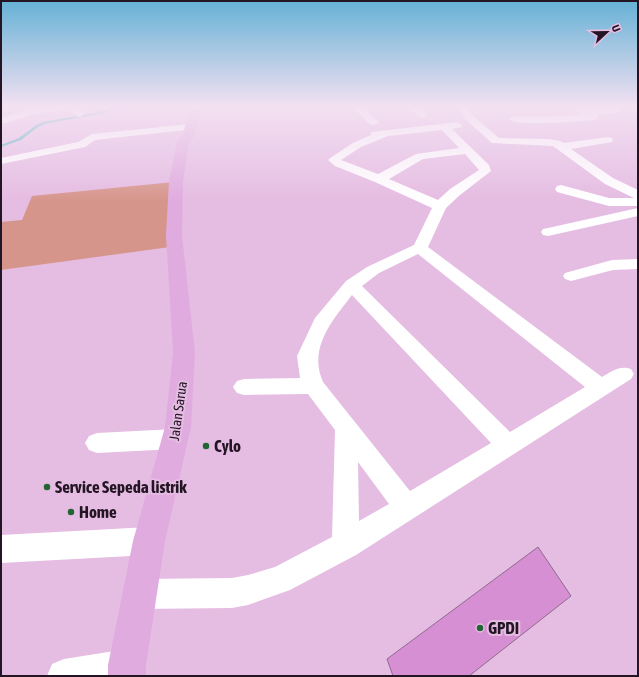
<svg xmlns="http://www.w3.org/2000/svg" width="639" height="677" font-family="'Asap Condensed',sans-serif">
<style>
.green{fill:#d6958b}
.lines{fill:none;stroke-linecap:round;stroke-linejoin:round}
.stream{fill:#42acbb;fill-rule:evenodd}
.building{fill:#d68fd3;stroke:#8f6b8e}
.minor{fill:#fff;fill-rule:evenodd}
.major{fill:#e0acdf;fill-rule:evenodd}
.poi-dot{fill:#216531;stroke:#e5bce2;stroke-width:1.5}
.labels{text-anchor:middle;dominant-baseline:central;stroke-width:4;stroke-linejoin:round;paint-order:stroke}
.street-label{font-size:14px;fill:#231523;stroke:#e5bce2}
.near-poi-label{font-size:17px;font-weight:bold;fill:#231523;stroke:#e5bce2;text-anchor:start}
</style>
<rect width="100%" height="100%" fill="#e5bce2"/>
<path class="green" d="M174 182 170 247 1 270V222L22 220 32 196Z"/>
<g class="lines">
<path class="stream" d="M118 106H123L104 113 45 124 38 127 21 140 1 147V145L19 138 36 125 43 122 103 111Z"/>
</g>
<path class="building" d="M538 547 571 596 469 676H393L387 659Z"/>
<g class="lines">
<g class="minor">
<path d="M47 106H77L85 114 80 117 77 116 68 108 32 115 1 124V118L27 110Z"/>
<path d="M351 106H361L379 122 374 125 370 124Z"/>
<path d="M405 106H416L427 115 422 118Z"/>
<path d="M458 106H467L472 115 499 138 549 139 560 141 564 143 608 137 612 138 613 140 612 142 571 149 613 178 638 190V206H609L557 192 555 189 557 186 561 185 609 198H634L605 184 553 146 492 143 465 119Z"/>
<path d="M569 106H580L589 111 616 107 621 110 616 113 597 115 598 117 596 119 593 120C579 121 516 127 509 119L514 116 535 117 582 115Z"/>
<path d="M457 122 462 125 461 127 452 129 489 165 491 171 460 195 446 208 428 247 602 377C612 371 620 365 631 369L634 374 631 379 356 555 290 590 248 605 232 608 139 609 128 605 124 594 128 583 139 579 232 578 248 575 275 567 332 537 335 430 308 394 244 395 237 393 233 387 237 381 244 379 300 378 297 356 315 318 346 281 367 267 414 245 432 208 375 182 335 166 328 160 330 158 353 143 371 135V132ZM442 130 459 148 416 154 378 174 341 160 361 147 388 136ZM465 154 479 170 450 189 438 200 389 179 423 159ZM418 254 585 387 510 432 362 286 379 273ZM352 295 491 443 410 491 323 382C308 348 332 321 352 295ZM358 462 389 504 359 521Z"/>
<path d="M190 124 194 125 195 127 194 129 95 140 85 147 1 164V158L78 142 92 134Z"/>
<path d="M638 208V216L548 236 543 235 541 232 543 229 548 228Z"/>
<path d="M638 259V269L613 270 571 281 565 279 563 276 565 273 612 260Z"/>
<path d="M175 429 183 432 187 439 183 446 175 449 97 453 89 450 85 443 89 436 97 433Z"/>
<path d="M149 527 159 531 163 541 159 551 149 555 1 563V535Z"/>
<path d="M127 649 139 653 143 665 139 676H47L52 664 64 659Z"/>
</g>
<path class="major" d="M191 106H201L195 135 189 143 183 181 182 235 195 353 191 427 165 541 146 665V676H108V665L133 541 165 427 173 353 166 235 169 181 177 142 183 134Z"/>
</g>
<linearGradient id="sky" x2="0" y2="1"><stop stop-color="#65b1d6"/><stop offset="0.53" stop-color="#f3e1f2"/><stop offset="1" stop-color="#f3e1f2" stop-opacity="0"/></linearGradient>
<rect width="639" height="201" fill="url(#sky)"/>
<g class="poi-dot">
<circle cx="206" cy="446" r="4"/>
<circle cx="47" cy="487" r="4"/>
<circle cx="71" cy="512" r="4"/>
<circle cx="480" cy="628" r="4"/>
</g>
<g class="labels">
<g class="street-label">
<text transform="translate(178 411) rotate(-82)">Jalan Sarua</text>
</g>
<g class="near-poi-label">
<text x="214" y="446">Cylo</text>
<text x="55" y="487">Service Sepeda listrik</text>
<text x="79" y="512">Home</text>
<text x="488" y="628">GPDI</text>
</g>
</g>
<rect width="639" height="677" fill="none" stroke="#231523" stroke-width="4"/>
<g transform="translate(607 32) rotate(68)" stroke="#e5bce2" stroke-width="3" paint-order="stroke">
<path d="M0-3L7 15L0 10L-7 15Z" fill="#231523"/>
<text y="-6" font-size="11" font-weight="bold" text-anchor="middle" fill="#231523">U</text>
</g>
</svg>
